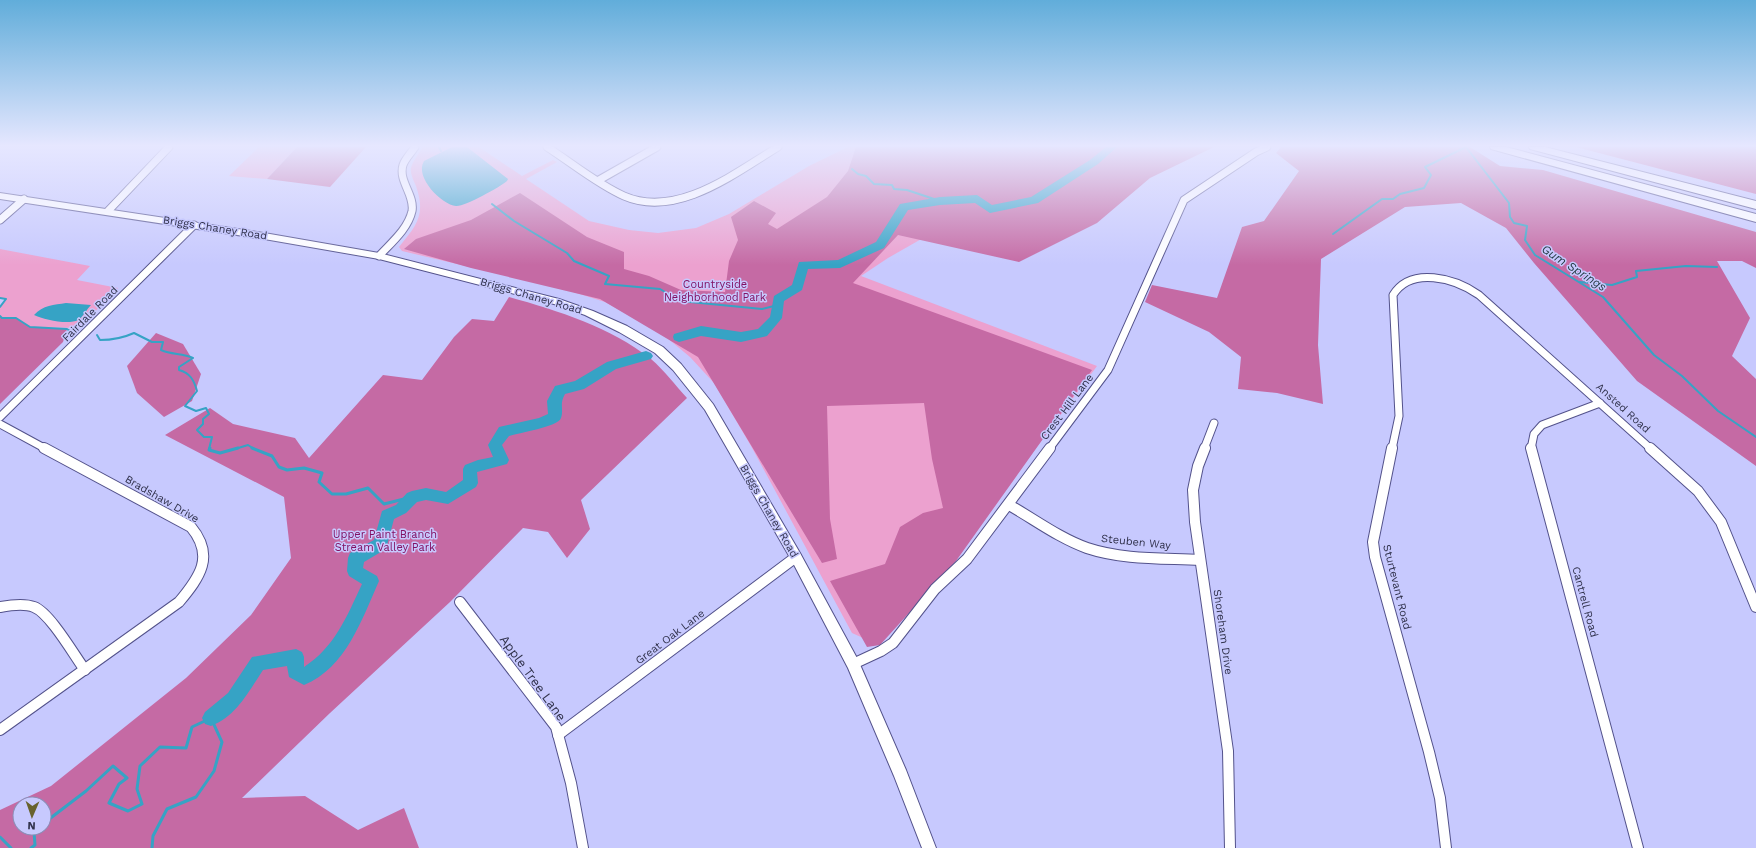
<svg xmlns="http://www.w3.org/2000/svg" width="1756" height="848" font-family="'Work Sans',sans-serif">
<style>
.green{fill:#eca1cf}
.forest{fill:#c56aa4;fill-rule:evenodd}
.water{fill:#36a3c5}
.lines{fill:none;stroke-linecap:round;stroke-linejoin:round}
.stream-far1{stroke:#36a3c5;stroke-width:2}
.stream{stroke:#36a3c5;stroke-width:3}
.river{fill:#36a3c5;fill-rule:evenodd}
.minor-far1-casing{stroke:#53528b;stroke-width:9}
.minor-casing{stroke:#53528b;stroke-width:12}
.secondary-casing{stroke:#53528b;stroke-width:2}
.motorway-casing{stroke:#53528b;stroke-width:2}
.minor-far1{stroke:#fff;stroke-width:7}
.minor{stroke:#fff;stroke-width:10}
.secondary{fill:#fff;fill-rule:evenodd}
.motorway{fill:#fff;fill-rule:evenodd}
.labels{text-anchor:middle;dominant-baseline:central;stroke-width:3;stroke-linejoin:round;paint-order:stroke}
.street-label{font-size:11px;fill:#31324c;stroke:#c7c9fe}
.park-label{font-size:11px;fill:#821163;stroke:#c7c9fe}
.water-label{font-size:12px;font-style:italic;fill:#1f373f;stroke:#c7c9fe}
.near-street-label{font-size:13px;fill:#31324c;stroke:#c7c9fe}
</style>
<rect width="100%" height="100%" fill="#c7c9fe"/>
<g class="green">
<path d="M259 147H297L267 179 229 176Z"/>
<path d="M423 147H479L522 176 553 160 557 162 526 179 589 221 629 230 658 233 696 228 729 214 809 166 848 147H1184L974 209 888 258 861 276 1097 366 973 533 872 642 852 633 751 446 714 383 690 357 660 332 605 302 567 290 402 251 399 247C417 225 426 215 416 186 414 181 410 174 411 168 413 161 419 153 423 147Z"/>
<path d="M0 249 90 266 77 280 118 288 79 328 30 327 16 318H2L0 316V307L6 299 0 298Z"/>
</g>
<g class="forest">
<path d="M297 147H366L330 187 267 179Z"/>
<path d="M856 147H1214L1150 178 1097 223 1019 262 898 235 853 283 1092 370 956 561 880 645 867 647 830 581 885 564 900 527 923 513 943 508 932 459 924 403 827 406 830 519 837 559 822 563 698 357 600 299 471 268 404 249 416 239 471 220 520 193 587 237 624 252V269L649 276 681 290 725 292 729 261 738 240 731 217 754 201 776 213 768 224 777 229 827 197 848 171Z"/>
<path d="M1281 147H1470L1500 166 1543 170 1756 232V268L1742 261H1717L1750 318 1732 356 1756 379V466L1637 381 1534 263 1506 228 1461 203 1405 207 1321 259 1318 345 1323 404 1277 393 1238 389 1241 357 1209 332 1145 302 1152 285 1217 298 1242 227 1264 221 1299 171 1276 153Z"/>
<path d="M1576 147H1756V194Z"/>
<path d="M509 297C559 311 610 327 651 359 664 370 675 385 687 398L581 500 590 529 567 558 548 532 523 528 450 602 330 713 242 798 305 796 358 830 404 808 419 848H0V810L51 786 186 678 251 615 291 558 284 497 165 435 210 408 233 424 295 438 309 458 383 375 422 380 454 337 472 319 494 321ZM20 804H44V828H20Z"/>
<path d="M0 316 2 318H16L30 327 67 329 63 342 0 404Z"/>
<path d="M156 333 183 344 201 374 192 401 164 417 137 393 127 366Z"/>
</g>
<g class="water">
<path d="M452 147H467L508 179 507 181C500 187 464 207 456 206 442 205 414 177 424 161Z"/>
<path d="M66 303 91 305C87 309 83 317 78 320 69 325 44 320 34 315 43 305 54 305 66 303Z"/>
</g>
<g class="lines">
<g class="stream-far1">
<path d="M439 147 441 151"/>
<path d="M1466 147 1509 203 1510 217 1514 223 1527 226 1525 240 1535 255 1603 297 1654 355 1682 376 1718 411 1756 437"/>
<path d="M852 169 858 174 866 176 874 184 892 185 894 189 907 190 940 201"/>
<path d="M492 204 514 221 567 253 574 261 609 276 605 284 660 289 680 301 762 309 778 305"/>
<path d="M1333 234 1382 199H1393L1400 194 1424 188 1431 175 1425 167 1466 147"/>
<path d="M1580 282 1612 285 1637 277 1636 271 1686 266 1717 267"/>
<path d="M0 298 6 299 0 307"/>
<path d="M0 316 2 318H16L30 327 67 329 73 333"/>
<path d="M97 335 100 340C112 340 123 338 134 333L152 342H163L161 350C172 355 182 353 193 358L179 367V370C190 373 194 380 197 391L185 406 196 411 206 408 209 414 203 419V424L197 430 204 437H212L209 449"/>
<path d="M235 449 248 445 254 449"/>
</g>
<g class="stream">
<path d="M210 448 209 450 220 453 238 448"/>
<path d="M252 448 272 456 279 467 287 470 304 468 322 473 319 482 332 494H346L368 488 384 504 412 497"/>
<path d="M44 823 86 791 113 766 127 778 119 784 109 803 128 811 142 804 137 789 140 766 160 747 186 748 192 727 211 718 222 742 214 771 196 797 167 809 153 836 152 848"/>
<path d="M0 837 11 848"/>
<path d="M31 848 35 845 34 832 38 828"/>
</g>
<g class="river">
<path d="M1106 147H1117L1098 164 1038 203 990 213 975 203 940 205 908 210 884 248 840 268 808 269 802 290 784 301 782 318 767 336 741 342 701 336 679 342 674 340 673 337 674 334 701 326 741 332 758 329 770 317 774 296 792 285 799 262 838 260 876 242 900 204 940 197 977 195 992 205 1031 197 1090 160Z"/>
<path d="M646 351 651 353 653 356 651 359 616 369 584 389 565 394C559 404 564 409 561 418 558 427 518 433 509 436L502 445 509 460 507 464 477 472 478 483 476 487 448 504 426 500 417 502 406 513 394 519 386 549 364 562 363 568 377 576 379 581C362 619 346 668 304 685L289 677 287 666 263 670C249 691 236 717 211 726L205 724 202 718 205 712 228 693 252 657 296 649 302 652 304 657V667C335 647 347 616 362 584L349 576 347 571 348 558 350 553 374 540 382 511 396 505 407 493 412 491 426 488 446 492 463 480V469L465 465 478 460 493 457 488 445 499 427 539 418 548 414 547 401 555 386 575 381 607 362Z"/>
</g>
<g class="minor-far1-casing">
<g id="minor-far1">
<path d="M547 147C572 163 597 184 624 196 677 219 735 173 778 147"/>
<path d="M599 180 657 147"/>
<path d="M108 211 169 147"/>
<path d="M0 220 24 199"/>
<path d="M379 256C391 243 408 229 412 211 415 195 398 181 403 165 405 159 411 153 415 147"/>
<path d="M0 417 194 225"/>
<path d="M0 424 46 449"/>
<path d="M1049 449 1108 370 1184 200 1256 152 1267 147"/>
<path d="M1204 449 1214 423"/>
<path d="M1392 449 1399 416 1393 295C1411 266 1455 278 1479 295L1651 449"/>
<path d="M1531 449 1534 434 1542 425 1600 403"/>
</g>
</g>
<g class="minor-casing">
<g id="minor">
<path d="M1205 448 1198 466 1193 490 1195 522 1228 751 1230 848"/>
<path d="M1392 448 1373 542 1375 557 1429 752 1440 798 1446 848"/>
<path d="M1531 448 1638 848"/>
<path d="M1650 448 1698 491 1721 522 1756 607"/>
<path d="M1009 505C1034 519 1059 538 1087 548 1123 560 1163 558 1200 560"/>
<path d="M460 602 556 727 571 783 583 848"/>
<path d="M0 607C11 605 24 603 34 607 50 613 74 655 85 670"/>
<path d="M853 664 881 651 893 643 935 589 967 559 1050 448"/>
<path d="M0 730 179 602C200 577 215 556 191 527L44 448"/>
<path d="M558 735 796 557"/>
</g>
</g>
<g class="secondary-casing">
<path id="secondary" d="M0 193 270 234 379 253 559 299 593 311 627 326 663 347 681 364 713 404 800 553 858 660 906 770 936 848H922L894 776 848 668 792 561 705 410 673 370 655 353 619 332 585 315 554 304 379 259 270 240 0 199Z"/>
</g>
<g class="motorway-casing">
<g id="motorway">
<path d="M1490 147H1506L1756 214V222L1491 149Z"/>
<path d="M1529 147H1545L1756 201V209L1530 149Z"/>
</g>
</g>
<use href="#minor-far1" class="minor-far1"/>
<use href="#minor" class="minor"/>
<use href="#secondary" class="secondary"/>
<use href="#motorway" class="motorway"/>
</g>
<linearGradient id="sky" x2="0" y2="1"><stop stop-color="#61adda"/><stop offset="0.55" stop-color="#e6e7ff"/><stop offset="1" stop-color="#e6e7ff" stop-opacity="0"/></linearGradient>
<rect width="1756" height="265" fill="url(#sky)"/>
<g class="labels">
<g class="street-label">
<text transform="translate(215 228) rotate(9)">Briggs Chaney Road</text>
<text transform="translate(531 296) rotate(16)">Briggs Chaney Road</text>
<text transform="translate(90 314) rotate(-45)">Fairdale Road</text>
<text transform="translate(1067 407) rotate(-53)">Crest Hill Lane</text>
<text transform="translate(1623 408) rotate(42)">Ansted Road</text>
<text transform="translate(162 499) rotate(30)">Bradshaw Drive</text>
<text transform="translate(769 511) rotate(60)">Briggs Chaney Road</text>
<text transform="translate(1136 542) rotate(6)">Steuben Way</text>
<text transform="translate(1397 587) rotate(76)">Sturtevant Road</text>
<text transform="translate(1585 602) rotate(75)">Cantrell Road</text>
<text transform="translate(1223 632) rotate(82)">Shoreham Drive</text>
<text transform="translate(670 637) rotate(-37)">Great Oak Lane</text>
</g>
<g class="park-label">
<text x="715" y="284">Countryside<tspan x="715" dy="13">Neighborhood Park</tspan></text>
<text x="385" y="534">Upper Paint Branch<tspan x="385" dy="13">Stream Valley Park</tspan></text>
</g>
<g class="water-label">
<text transform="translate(1574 268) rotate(33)">Gum Springs</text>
</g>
<g class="near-street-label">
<text transform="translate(533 678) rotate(54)">Apple Tree Lane</text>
</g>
</g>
<g transform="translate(32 816) rotate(182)"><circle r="19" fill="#c7c9fe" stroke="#8b8db7"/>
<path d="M0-3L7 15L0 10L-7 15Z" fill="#68622e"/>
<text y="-6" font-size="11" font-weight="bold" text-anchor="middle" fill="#31324c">N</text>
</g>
</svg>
